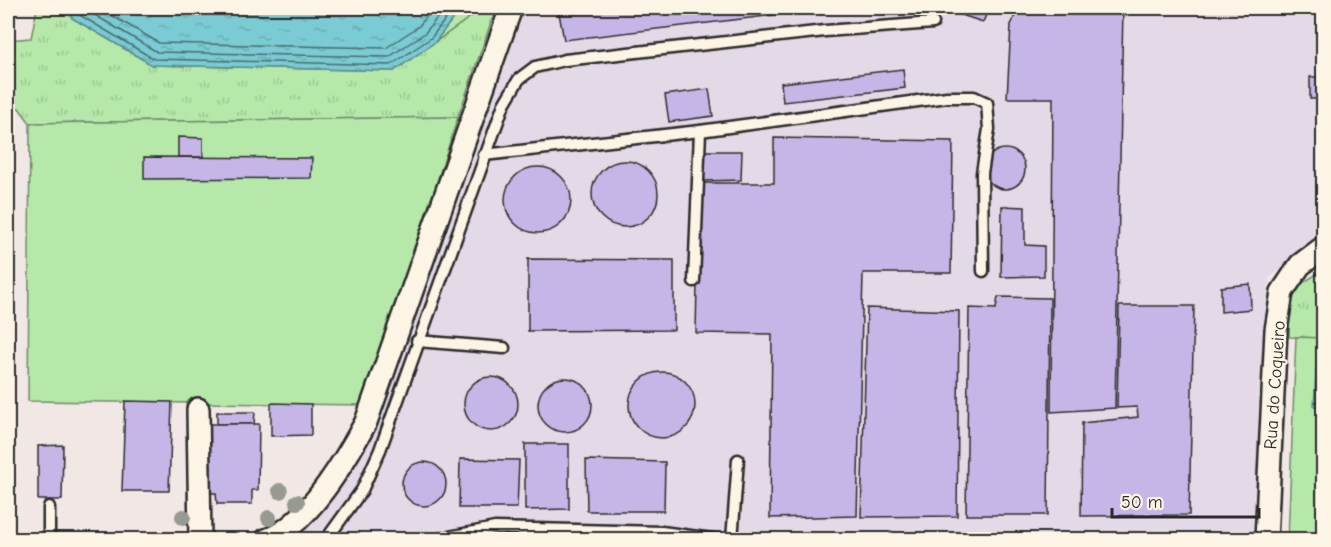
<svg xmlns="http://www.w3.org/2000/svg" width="1331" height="547" font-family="'Comic Neue',sans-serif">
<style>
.built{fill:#e4d9e6}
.grass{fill:url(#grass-tufts);stroke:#708a6a;stroke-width:1.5}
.forest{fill:url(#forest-crowns);stroke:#708a6a;stroke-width:1.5}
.garden{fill:#b5e8a9;stroke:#708a6a;stroke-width:1.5}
.water{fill:url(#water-ripples);stroke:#5a8b90;stroke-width:1.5}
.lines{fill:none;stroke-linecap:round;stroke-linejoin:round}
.shore{stroke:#4b6b6e;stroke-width:1.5}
.building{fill:#c6b6e7;stroke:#2b2b2b;stroke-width:1.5}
.lane-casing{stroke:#2b2b2b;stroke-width:15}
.street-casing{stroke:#2b2b2b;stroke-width:26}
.lane{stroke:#fcf5e5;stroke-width:10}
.street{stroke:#fcf5e5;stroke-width:21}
.tree{fill:#979a90}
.labels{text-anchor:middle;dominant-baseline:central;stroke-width:4.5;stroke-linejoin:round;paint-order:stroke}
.street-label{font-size:18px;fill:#2b2b2b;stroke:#fcf5e5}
</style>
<defs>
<pattern id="grass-tufts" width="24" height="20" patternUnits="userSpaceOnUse" patternTransform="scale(1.5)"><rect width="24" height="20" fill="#b5e8a9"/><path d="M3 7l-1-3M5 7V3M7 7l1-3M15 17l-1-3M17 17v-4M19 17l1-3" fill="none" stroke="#9cc792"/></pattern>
<pattern id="forest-crowns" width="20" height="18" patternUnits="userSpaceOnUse" patternTransform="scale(1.5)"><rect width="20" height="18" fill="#b5e8a9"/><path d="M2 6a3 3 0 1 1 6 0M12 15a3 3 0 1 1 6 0" fill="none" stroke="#9cc792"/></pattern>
<pattern id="water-ripples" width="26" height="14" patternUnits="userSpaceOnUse" patternTransform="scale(1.5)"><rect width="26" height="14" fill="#7acbd3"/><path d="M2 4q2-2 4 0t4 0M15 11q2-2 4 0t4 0" fill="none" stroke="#6aaeb5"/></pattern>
</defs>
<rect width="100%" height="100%" fill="#f1e8e5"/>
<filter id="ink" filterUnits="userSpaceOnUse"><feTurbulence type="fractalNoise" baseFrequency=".0167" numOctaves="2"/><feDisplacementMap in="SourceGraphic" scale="12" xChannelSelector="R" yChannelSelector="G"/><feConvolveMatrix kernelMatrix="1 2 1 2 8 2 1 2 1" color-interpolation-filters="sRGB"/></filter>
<g filter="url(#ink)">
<path class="built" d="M518 8H1323V237L1269 278 1259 539 288 540 321 512 364 454Z"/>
<g class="grass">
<path d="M37 8H69L72 18 152 65 394 71 483 8H496L458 117 30 123 19 108 8 107V40L31 38Z"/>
<path d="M1323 270V338L1289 337 1290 291Z"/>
</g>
<path class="forest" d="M461 8H483L435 42Z"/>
<g class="garden">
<path d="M458 117 365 405 28 401 30 123Z"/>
<path d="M1296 337 1323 338V539L1288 540Z"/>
</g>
<g class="water">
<path d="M69 8H461L435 42 394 71 152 65 72 18Z"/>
<path d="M1317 356H1323V407L1314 406Z"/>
</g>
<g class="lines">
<g class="shore">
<path d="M75 8 78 14 154 59 391 65 431 38 454 8"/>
<path d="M83 8 157 52 389 57 425 33 445 8"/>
<path d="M99 8 159 43 386 48 419 26 433 8"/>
</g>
</g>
<g class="building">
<path d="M558 8H834L564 40Z"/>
<path d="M940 8H989L983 22Z"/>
<path d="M1018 8H1123L1115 408 1051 412 1053 98H1007L1011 25Z"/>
<path d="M903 69 905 88 783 102 781 83Z"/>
<rect x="1310" y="77" width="14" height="22"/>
<path d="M709 89 713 116 669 122 665 95Z"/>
<path d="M178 137 203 138V157H178Z"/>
<path d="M774 138 953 141 951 273H863L857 516 770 518 772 334 696 333 699 183H774Z"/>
<circle cx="1005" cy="169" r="20"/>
<path d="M703 151H742L741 180 703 181Z"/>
<path d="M144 157 312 158 311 178 144 179Z"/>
<circle cx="625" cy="194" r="33"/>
<circle cx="538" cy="200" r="33"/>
<path d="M1002 206 1025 207V245L1044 246V276L1001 277Z"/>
<path d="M528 259 674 260V330L528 331Z"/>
<path d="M1250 284 1251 309 1221 312V287Z"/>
<path d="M998 297 1050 298 1048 515H966L969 308 996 309Z"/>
<path d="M1119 306H1194L1189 515 1081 516 1082 423 1138 417 1137 407 1117 408Z"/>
<path d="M867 308 959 311 957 516 861 517Z"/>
<circle cx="662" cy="405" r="33"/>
<circle cx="491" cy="404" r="27"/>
<circle cx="565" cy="405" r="27"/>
<path d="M125 401 172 402 169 491H122Z"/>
<path d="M271 403 311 404V435L271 436Z"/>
<path d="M217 412H255L254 424H217Z"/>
<path d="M209 424H259L258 490H252V504H217L216 493H209Z"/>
<path d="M525 444H569V509L525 510Z"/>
<path d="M63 445 62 500H38V446Z"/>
<path d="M460 459 519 460 517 508H459Z"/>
<path d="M586 460 665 462 664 511H587Z"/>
<circle cx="424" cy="484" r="22"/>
</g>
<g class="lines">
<g class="lane-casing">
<g id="lane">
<path d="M484 155 700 131 947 97H974L987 103 989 129 982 173 983 271"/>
<path d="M694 281 700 131"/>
<path d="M417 341 504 348"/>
<path d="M49 540V507"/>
<path d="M326 540 362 490 380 450 504 104 519 79 535 67 565 60 825 31 933 23"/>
<path d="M433 540 495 528 662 532 719 540"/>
<path d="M732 540 738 460"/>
</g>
</g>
<g class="street-casing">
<g id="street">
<path d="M198 409 200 540"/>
<path d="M266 540C307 527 347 457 366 422L511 8"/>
<path d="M1266 540 1276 330 1282 292 1300 265 1324 247"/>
</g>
</g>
<use href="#lane" class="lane"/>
<use href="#street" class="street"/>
</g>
<g class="tree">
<circle cx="280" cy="491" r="8"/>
<circle cx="297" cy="502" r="8"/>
<circle cx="183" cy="517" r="8"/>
<circle cx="269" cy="518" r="8"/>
</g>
</g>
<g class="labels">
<g class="street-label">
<text transform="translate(1275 385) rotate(-86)">Rua do Coqueiro</text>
</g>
</g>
<rect width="1331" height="547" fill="none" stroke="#fcf5e5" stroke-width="30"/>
<rect x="15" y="15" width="1301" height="517" fill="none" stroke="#2b2b2b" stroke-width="2" filter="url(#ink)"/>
<path d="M1112 508v9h147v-9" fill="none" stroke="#2b2b2b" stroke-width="3"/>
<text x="1121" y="508" font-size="18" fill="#2b2b2b" stroke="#fcf5e5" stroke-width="4.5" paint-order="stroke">50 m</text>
</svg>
